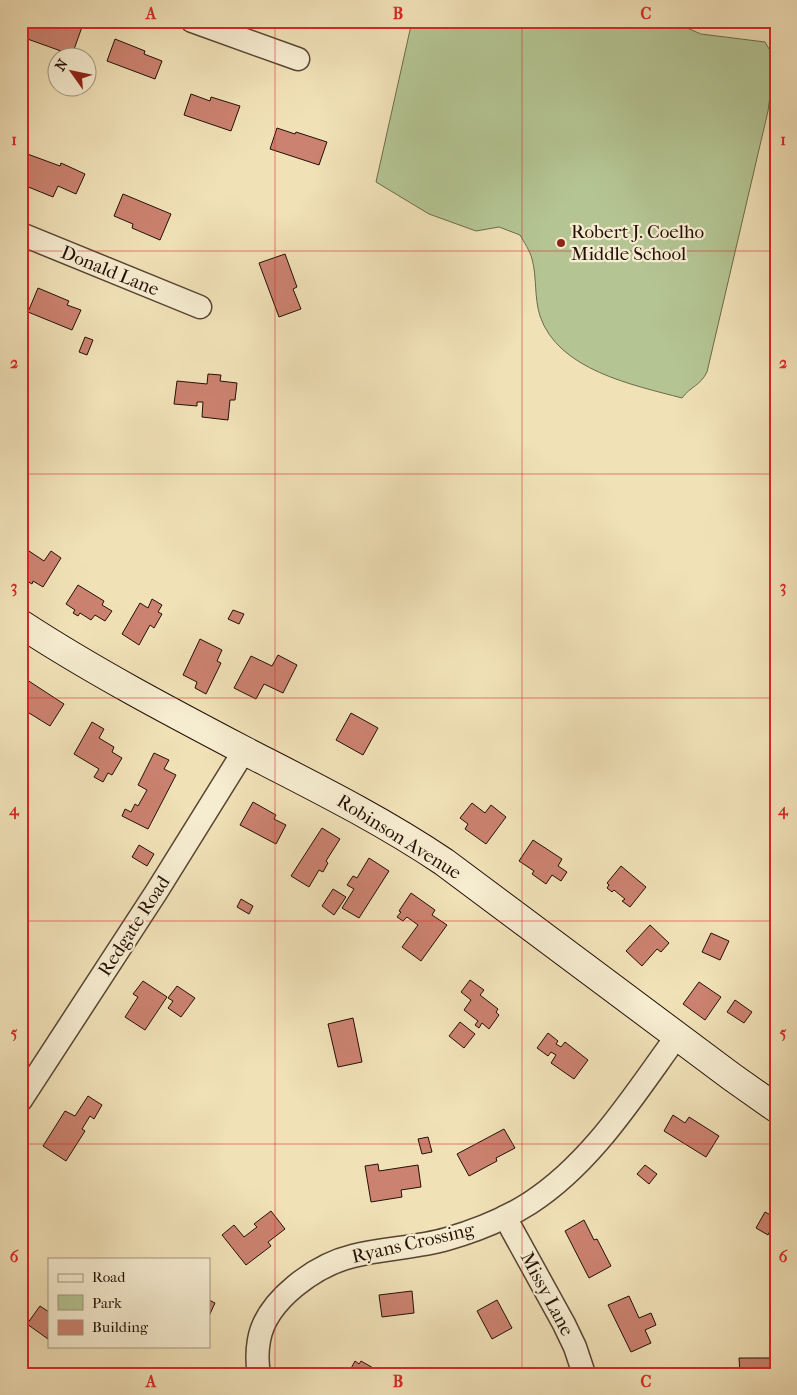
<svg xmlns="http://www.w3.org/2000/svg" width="797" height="1395" font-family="'IM FELL French Canon',serif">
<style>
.green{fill:#b4c493;stroke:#6c6a4c}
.building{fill:#cb8270;stroke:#241006}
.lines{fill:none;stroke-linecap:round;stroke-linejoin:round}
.street-casing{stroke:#574432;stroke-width:25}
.secondary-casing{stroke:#241006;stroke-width:30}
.street{stroke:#f6ecd0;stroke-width:22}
.secondary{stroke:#f6ecd0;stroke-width:28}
.grid{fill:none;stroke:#d62828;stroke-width:1;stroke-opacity:0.55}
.poi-dot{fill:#8f2418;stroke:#f6ecd0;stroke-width:2}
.labels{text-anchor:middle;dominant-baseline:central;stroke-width:4.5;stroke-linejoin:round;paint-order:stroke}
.poi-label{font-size:19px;fill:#241006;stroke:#f6ecd0;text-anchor:start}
.street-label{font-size:19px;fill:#241006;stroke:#f6ecd0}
.neatline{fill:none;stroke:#d62828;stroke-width:2}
.grid-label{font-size:16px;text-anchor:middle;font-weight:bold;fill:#d62828}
</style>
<rect width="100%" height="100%" fill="#f1e1b7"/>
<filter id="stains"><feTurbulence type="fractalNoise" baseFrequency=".004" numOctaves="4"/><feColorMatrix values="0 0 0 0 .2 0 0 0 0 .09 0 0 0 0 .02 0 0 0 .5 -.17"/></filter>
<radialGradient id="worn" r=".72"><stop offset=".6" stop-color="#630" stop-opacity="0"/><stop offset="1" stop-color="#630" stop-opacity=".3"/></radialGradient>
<path class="green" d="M412 21H671L701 34 765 42 775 59 768 111 707 372C700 386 691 386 682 398 633 385 558 370 540 316 534 297 537 277 532 259 530 251 524 242 520 235L499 227 476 231 429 214 376 182Z"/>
<g class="building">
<path d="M28 21 50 23V21H65L82 27 72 55 22 37Z"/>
<path d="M115 39 145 51 144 54 162 61 155 79 107 61Z"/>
<path d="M191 94 210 101 211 97 240 106 231 131 184 115Z"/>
<path d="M277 128 295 134 296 132 327 142 319 165 270 149Z"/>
<path d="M21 147 24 148 22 152 60 166 61 163 85 174 76 194 58 186 53 197 21 184Z"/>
<path d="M123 194 171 214 160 240 132 228 133 224 114 216Z"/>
<path d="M285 254 297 287 293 289 301 309 279 317 259 263Z"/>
<path d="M38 288 69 301 67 305 81 310 72 330 28 312Z"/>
<path d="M85 337 93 340 87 355 79 352Z"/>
<path d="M208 374 221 375 220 381 237 383 235 400H230L228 420 202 417 203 402H197V406L174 404 177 381 207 384Z"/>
<path d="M29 551 44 561 51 551 61 558 43 587 33 581 32 584 24 579 26 577 21 574V564Z"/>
<path d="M78 585 104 601 102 605 112 611 105 621 95 615 91 620 80 613 78 616 73 613 75 610 66 604Z"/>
<path d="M152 599 162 605 158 612 162 614 154 628 150 625 139 645 122 634 140 603 148 608Z"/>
<path d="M233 610 244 614 239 624 228 619Z"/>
<path d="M200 639 222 650 217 661 221 663 206 694 195 688 197 682 183 675Z"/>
<path d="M278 655 297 665 283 693 264 684 256 699 234 688 251 656 272 666Z"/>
<path d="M21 676 64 704 50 726 21 708Z"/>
<path d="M351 713 378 728 363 755 336 740Z"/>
<path d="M92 722 104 729 99 738 114 747 112 752 122 758 112 775 108 773 103 782 94 777 99 769 74 754Z"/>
<path d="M154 753 169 760 164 769 176 775 148 829 122 816 125 809 131 812 135 804 138 806 147 790 138 785Z"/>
<path d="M253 802 276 815 274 819 286 825 276 844 240 825Z"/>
<path d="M472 803 485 813 491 805 506 817 486 844 465 829 468 824 460 818Z"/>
<path d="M322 828 340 839 326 861 328 863 323 872 319 870 309 887 291 876Z"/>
<path d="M533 840 562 859 558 866 567 872 561 881 552 875 546 884 532 874 534 871 519 861Z"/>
<path d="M139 845 154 854 147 866 132 857Z"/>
<path d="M369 858 389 871 359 918 342 908 354 889 347 885 353 876 357 878Z"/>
<path d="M621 866 646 887 630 907 622 901 625 899 614 890 612 892 607 888 609 885 607 883Z"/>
<path d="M333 889 346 897 334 915 322 906Z"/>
<path d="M411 893 435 910 432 915 447 925 421 961 402 947 418 925 407 917 403 921 397 917 401 912 399 911Z"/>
<path d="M241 899 253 906 249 914 237 907Z"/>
<path d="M650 925 669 943 661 952 657 949 642 966 626 951Z"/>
<path d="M711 933 729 941 720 960 702 952Z"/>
<path d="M470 980 484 990 480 995 498 1009 496 1012 499 1015 489 1029 482 1023 479 1028 475 1025 478 1021 464 1010 471 1000 461 992Z"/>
<path d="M143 981 167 997 145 1030 125 1017 138 997 133 994Z"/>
<path d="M699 982 721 997 705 1020 683 1004Z"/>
<path d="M177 986 195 998 181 1017 168 1008 173 1001 168 998Z"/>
<path d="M735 1000 752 1012 744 1023 727 1012Z"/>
<path d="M353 1018 362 1062 338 1067 328 1024Z"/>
<path d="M460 1022 475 1034 464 1048 449 1036Z"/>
<path d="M548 1033 558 1041 556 1044 561 1047 565 1042 588 1060 574 1079 551 1063 556 1055 551 1052 548 1056 537 1048Z"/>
<path d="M88 1096 102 1105 94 1119 90 1116 82 1129 85 1131 66 1161 43 1146 65 1111 75 1116Z"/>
<path d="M673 1115 685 1123 689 1117 719 1136 706 1157 664 1131Z"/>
<path d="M504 1129 515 1148 496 1158 497 1161 469 1176 457 1154Z"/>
<path d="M428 1137 432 1152 422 1154 418 1139Z"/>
<path d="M378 1164 379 1171 418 1165 421 1187 401 1190 402 1197 371 1202 365 1166Z"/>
<path d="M645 1165 657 1174 649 1184 637 1174Z"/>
<path d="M271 1211 285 1229 268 1242 271 1246 246 1265 222 1235 234 1225 244 1237 257 1227 254 1224Z"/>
<path d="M765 1212 776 1218 768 1235 756 1228Z"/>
<path d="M584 1220 594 1240 597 1239 611 1266 589 1278 565 1231Z"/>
<path d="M412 1291 414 1313 382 1317 379 1295Z"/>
<path d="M629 1296 639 1318 651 1313 656 1325 645 1330 651 1343 631 1352 608 1305Z"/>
<path d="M209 1300 215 1303 209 1316Z"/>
<path d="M497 1300 512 1328 492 1339 477 1311Z"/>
<path d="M40 1306 49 1312 48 1339 27 1324Z"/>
<path d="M739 1358H776V1374H740Z"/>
<path d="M355 1361 359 1364 361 1361 375 1369 373 1374H348Z"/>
</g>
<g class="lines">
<g class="street-casing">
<g id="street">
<path d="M192 21 298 59"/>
<path d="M21 234 200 307"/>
<path d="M21 1100 157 891 244 751"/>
<path d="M505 1217 564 1324 575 1347 584 1374"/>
<path d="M259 1374C257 1363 257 1351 259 1340 266 1300 316 1265 353 1256 384 1248 416 1248 447 1239 475 1231 505 1219 530 1203 592 1163 634 1095 677 1036"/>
</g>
</g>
<g class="secondary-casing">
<path id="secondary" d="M21 624C93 671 169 711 245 751 313 786 380 819 444 862L732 1077 776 1108"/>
</g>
<use href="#street" class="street"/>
<use href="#secondary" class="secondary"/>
</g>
<path class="grid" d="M275 21V1374M522 21V1374M21 251H776M21 474H776M21 698H776M21 921H776M21 1144H776"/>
<circle class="poi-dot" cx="561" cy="243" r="5"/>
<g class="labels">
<g class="poi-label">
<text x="571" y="232">Robert J. Coelho<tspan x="571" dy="22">Middle School</tspan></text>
</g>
<g class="street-label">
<text transform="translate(110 271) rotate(22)">Donald Lane</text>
<text transform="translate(399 837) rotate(32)">Robinson Avenue</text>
<text transform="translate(134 926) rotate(-57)">Redgate Road</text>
<text transform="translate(413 1243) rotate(-13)">Ryans Crossing</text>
<text transform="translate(547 1294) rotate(62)">Missy Lane</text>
</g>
</g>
<rect width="797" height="1395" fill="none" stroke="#f1e1b7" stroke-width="55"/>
<rect x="48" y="1258" width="162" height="90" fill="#f6ecd0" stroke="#a2947f"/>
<rect x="58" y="1274" width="25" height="8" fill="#f6ecd0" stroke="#a2947f"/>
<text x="92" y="1282" font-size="15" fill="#241006">Road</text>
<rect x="58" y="1295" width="25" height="15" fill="#b4c493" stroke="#a2947f"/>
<text x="92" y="1308" font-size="15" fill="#241006">Park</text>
<rect x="58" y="1320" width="25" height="15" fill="#cb8270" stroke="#a2947f"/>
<text x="92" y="1332" font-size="15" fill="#241006">Building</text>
<g transform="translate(72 72) rotate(303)"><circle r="24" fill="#f6ecd0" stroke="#a2947f"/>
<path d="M0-4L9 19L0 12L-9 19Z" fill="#8f2418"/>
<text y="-8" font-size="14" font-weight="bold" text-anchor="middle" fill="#241006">N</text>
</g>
<rect x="28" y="28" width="742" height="1340" class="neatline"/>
<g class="grid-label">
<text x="151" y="19">A</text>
<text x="398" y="19">B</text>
<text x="646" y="19">C</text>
<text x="14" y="145">1</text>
<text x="783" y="145">1</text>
<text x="14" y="368">2</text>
<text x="783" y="368">2</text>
<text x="14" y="592">3</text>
<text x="783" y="592">3</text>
<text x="14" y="815">4</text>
<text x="783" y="815">4</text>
<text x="14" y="1038">5</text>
<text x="783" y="1038">5</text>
<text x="14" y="1262">6</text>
<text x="783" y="1262">6</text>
<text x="151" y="1387">A</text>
<text x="398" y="1387">B</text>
<text x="646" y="1387">C</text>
</g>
<rect width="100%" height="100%" filter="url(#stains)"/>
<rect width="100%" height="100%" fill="url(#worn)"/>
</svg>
